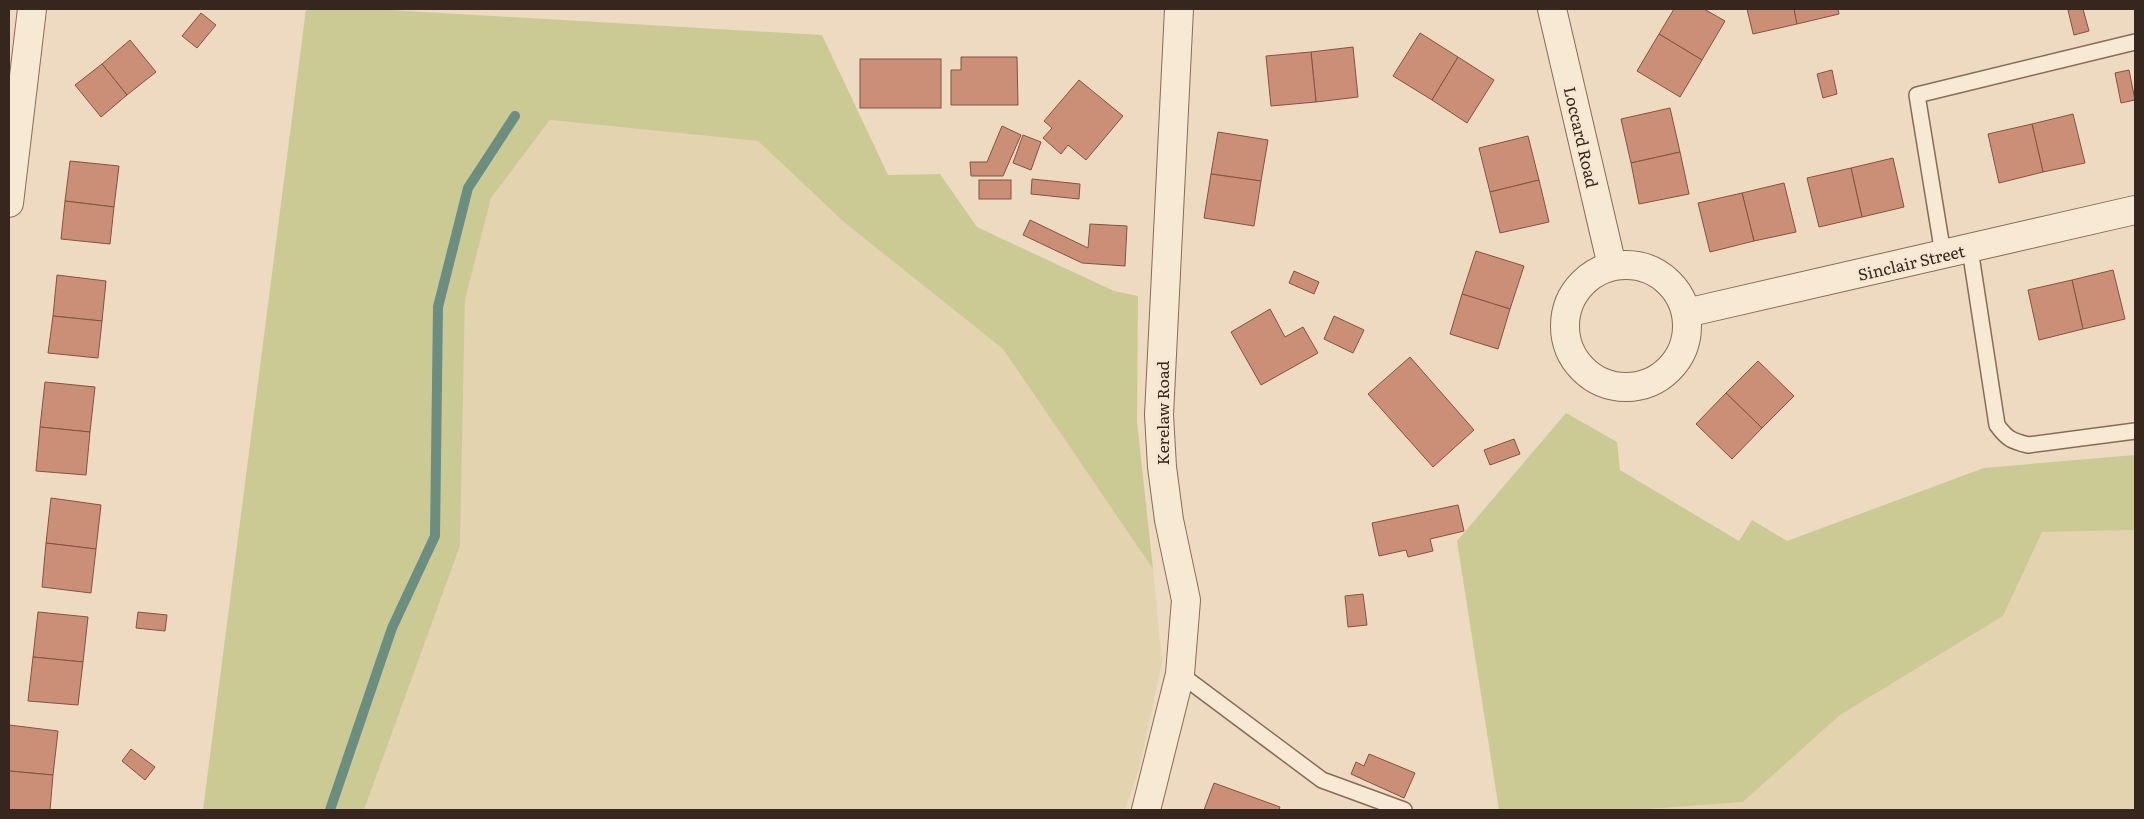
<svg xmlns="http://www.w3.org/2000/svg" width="2144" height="819" font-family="Literata,serif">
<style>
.farmland{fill:#e3d4af}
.green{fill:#cbca95}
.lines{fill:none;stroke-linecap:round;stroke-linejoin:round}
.stream{stroke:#6b8e80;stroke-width:10}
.building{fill:#cb8f77;stroke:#86523f}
.service-casing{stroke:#876b59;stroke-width:18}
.minor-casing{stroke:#876b59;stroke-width:30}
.service{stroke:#f8e9d4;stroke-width:15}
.minor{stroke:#f8e9d4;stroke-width:28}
.labels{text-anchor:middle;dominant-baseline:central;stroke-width:5;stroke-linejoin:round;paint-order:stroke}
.street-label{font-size:16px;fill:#37261d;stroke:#f5e6d1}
</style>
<rect width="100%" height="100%" fill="#eddac1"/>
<g class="farmland">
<path d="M550 120 758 141 845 223 1003 349 1153 569 1162 663 1139 769 1125 810H364L460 546 465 300 491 198Z"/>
<path d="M2135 530V810H1636L1743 802 1840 715 2002 616 2042 532Z"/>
</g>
<g class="green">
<path d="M306 9H372L822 35 888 175 940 174 977 227 1114 291 1138 296 1137 421 1153 569 1003 349 845 223 758 141 550 120 491 198 465 300 460 546 364 810H203Z"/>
<path d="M1566 413 1617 442 1620 470 1739 541 1752 520 1787 541 1984 468 2135 455V530L2042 532 2003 616 1840 715 1743 802 1636 810H1499L1457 541Z"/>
</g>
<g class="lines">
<path class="stream" d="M330 810 392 628 435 536 438 307 468 188 515 116"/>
</g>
<g class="building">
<path d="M1674 9H1704L1725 21 1702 60 1659 34Z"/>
<path d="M1747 9H1794L1797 24 1753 34Z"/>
<path d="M1794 9H1838L1839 14 1797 24Z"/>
<path d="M2075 9H2083L2089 31 2074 35 2068 10Z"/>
<path d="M201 13 216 25 197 48 182 36Z"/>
<path d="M1420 33 1458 57 1432 100 1393 76Z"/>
<path d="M1659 34 1702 60 1680 97 1637 71Z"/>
<path d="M130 40 156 72 127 95 102 64Z"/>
<path d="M1353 47 1358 97 1316 102 1311 52Z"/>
<path d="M1311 52 1316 102 1271 106 1266 56Z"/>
<path d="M961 57H1017L1018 105H951V70H961Z"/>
<path d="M1458 57 1494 80 1467 123 1432 100Z"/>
<rect x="860" y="59" width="81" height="49"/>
<path d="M102 64 127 95 101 117 75 85Z"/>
<path d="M1832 70 1837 94 1823 98 1817 74Z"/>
<path d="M2129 70 2135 100 2121 103 2115 73Z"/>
<path d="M1079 80 1123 116 1086 160 1068 145 1061 154 1043 138 1052 128 1044 121Z"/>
<path d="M1670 108 1680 152 1631 163 1621 119Z"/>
<path d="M2073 114 2085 163 2043 172 2032 124Z"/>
<path d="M2032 124 2043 172 1999 183 1988 134Z"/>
<path d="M1002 126 1021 135 1003 176H971L970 162H987Z"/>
<path d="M1218 132 1268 140 1261 181 1211 174Z"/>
<path d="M1023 135 1041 142 1031 170 1013 163Z"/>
<path d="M1528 136 1539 180 1490 192 1479 148Z"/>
<path d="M1680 152 1689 194 1639 204 1631 163Z"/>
<path d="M1893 158 1904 207 1862 217 1851 168Z"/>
<path d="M70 161 119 166 114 207 65 201Z"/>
<path d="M1851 168 1862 217 1819 227 1807 178Z"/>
<path d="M1211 174 1261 181 1254 226 1204 218Z"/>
<path d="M1032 179 1080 184 1079 199 1031 194Z"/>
<rect x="979" y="180" width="32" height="19"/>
<path d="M1539 180 1549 222 1500 233 1490 192Z"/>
<path d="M1784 183 1796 232 1754 241 1742 193Z"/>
<path d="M1742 193 1754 241 1710 252 1698 203Z"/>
<path d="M65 201 114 207 110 244 61 239Z"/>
<path d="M1030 220 1088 248 1090 224 1127 226 1125 266 1082 263 1023 235Z"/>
<path d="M1476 251 1524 266 1510 309 1462 294Z"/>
<path d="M2113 270 2125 319 2083 329 2072 280Z"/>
<path d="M1294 271 1319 282 1314 294 1289 283Z"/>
<path d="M57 275 106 281 102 321 53 316Z"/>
<path d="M2072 280 2083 329 2039 340 2028 290Z"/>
<path d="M1462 294 1510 309 1498 349 1450 334Z"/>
<path d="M1270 309 1285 337 1303 327 1318 353 1261 385 1231 332Z"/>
<path d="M53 316 102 321 98 358 48 353Z"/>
<path d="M1334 316 1364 330 1353 353 1324 339Z"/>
<path d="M1410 357 1474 430 1433 467 1368 394Z"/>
<path d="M1758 361 1794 396 1762 428 1726 393Z"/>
<path d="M45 382 95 387 90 432 40 427Z"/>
<path d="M1726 393 1762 428 1732 459 1696 424Z"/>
<path d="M40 427 90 432 86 475 36 471Z"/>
<path d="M1514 439 1520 454 1490 465 1484 450Z"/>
<path d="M51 498 101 505 96 549 46 543Z"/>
<path d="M1458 505 1464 531 1430 539 1433 551 1408 557 1406 550 1379 556 1372 523Z"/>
<path d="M46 543 96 549 91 593 42 587Z"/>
<path d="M1363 594 1367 625 1348 627 1345 596Z"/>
<path d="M38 612 88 617 83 662 33 657Z"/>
<path d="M138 612 167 615 165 631 136 628Z"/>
<path d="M33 657 83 662 78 705 28 701Z"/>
<path d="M9 725 58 731 53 775 9 771Z"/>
<path d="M131 749 155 767 145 780 122 761Z"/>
<path d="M1369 754 1415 773 1404 798 1351 774 1356 762 1364 766Z"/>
<path d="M9 771 53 775 50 810H9Z"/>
<path d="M1214 783 1280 807 1279 810H1204Z"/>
</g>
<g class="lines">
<g class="service-casing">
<g id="service">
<path d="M1970 249 1997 425C2007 439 2012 441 2028 445L2135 431"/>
<path d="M1943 254 1917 95 2135 42"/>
<path d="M1180 674 1322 780 1404 810"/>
</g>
</g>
<g class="minor-casing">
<g id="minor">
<path d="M1552 9 1612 266"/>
<path d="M9 203 32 9"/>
<circle cx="1626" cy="326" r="61"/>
<path d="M1686 313 2135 210"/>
<path d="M1146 810 1180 674 1186 600 1169 520 1162 467 1159 415 1179 9"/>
</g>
</g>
<use href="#service" class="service"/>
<use href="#minor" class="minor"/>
</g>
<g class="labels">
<g class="street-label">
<text transform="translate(1582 137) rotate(77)">Loccard Road</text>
<text transform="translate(1911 262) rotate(-13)">Sinclair Street</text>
<text transform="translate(1162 413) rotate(-90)">Kerelaw Road</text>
</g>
</g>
<rect width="2144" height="819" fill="none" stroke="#37261d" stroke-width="20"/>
</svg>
